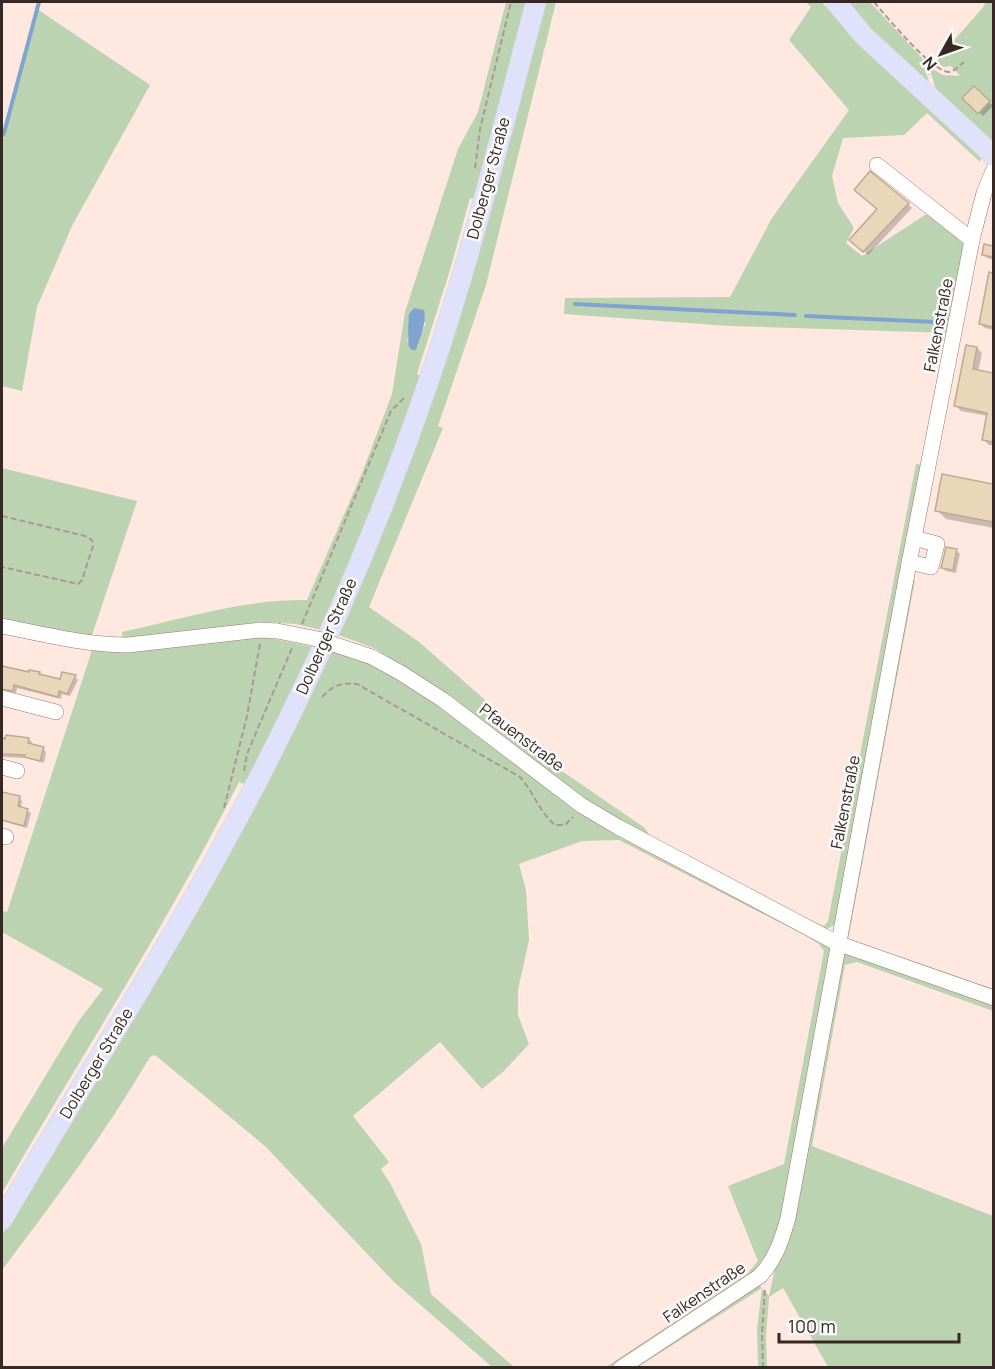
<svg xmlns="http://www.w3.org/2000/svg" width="995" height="1369" font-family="Manrope,sans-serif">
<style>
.green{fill:#bcd3b1;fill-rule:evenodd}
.water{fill:#81a3d0}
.shadow{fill:#0003}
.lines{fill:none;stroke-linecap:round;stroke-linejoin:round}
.stream{stroke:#81a3d0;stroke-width:4}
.building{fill:#ead7b9;stroke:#beab8f;stroke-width:1.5}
.minor-casing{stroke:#99786d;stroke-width:16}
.major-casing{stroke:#d3d0cf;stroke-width:21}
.path{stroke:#ab9892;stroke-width:2;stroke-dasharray:6 3;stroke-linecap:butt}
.minor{stroke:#fff;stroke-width:15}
.major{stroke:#e0e2fc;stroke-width:20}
.minor-bridge-casing{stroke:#99786d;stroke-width:16;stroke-linecap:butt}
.minor-bridge{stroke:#fff;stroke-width:15}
.labels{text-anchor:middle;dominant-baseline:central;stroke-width:5;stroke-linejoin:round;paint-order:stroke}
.street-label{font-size:16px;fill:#362824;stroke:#fbfbfb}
</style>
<rect width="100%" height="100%" fill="#ffe8e0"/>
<g class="green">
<path d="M506 2H528L478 200 470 198 450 270 417 374 423 377 375 504 322 630 295 624 263 622 132 640H123L122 632C184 619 244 599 307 600L362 473 392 394 405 312 458 149 478 112ZM408 319 426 323 418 339V346L407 341 410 330Z"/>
<path d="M542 2H556L486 285 438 426 443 428 369 607 419 642 483 698 506 723 556 767 645 828 653 841 604 813 446 695 376 649 336 634 354 595Z"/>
<path d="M806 2H822L848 33 982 156 980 162 927 113 904 135 843 138 832 176 838 203 854 228 846 243 862 256 928 213 967 234 950 333 729 326 564 314 565 298 730 297 772 218 849 110 789 40 811 7Z"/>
<path d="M847 2H870L922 58 931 89 865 25Z"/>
<path d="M983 2H993V148L937 93 929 67 943 75 960 76 951 66 944 67 936 61 985 5Z"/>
<path d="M37 9 150 85 72 226 37 307 22 391 2 386V144Z"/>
<path d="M916 464 925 465 835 925 826 929 795 913 824 926 828 921Z"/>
<path d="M2 468 137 501 91 638 2 619Z"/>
<path d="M909 580H915L848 940 843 929Z"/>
<path d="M255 635 314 647 247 785 239 782C168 923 81 1056 2 1193V1148L78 1022 103 989 2 932V911L7 912 92 650Z"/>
<path d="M330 650 389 670 569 801V806L583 816H588L830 948V958L784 1217 763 1265 614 1367H606L747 1274 758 1261 728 1186 784 1164 824 951 819 944 804 935 619 840 582 841 519 864 526 890 529 940 518 990V1015L529 1044 504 1071 482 1089 440 1042 353 1116 389 1162 381 1169 390 1183 421 1244 431 1294 514 1367H492L394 1282 265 1146 155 1055 150 1057C106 1132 54 1201 2 1270V1235L42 1166Z"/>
<path d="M847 953 993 1001V1011L857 962 845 965 812 1146 993 1216V1367H828L783 1288 769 1297 766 1336 767 1367H758L757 1329 762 1288 638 1367 627 1368 759 1285 769 1296 842 956Z"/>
</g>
<path class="water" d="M414 308 424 310C427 323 420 337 416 350H412L409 347C408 344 408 318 409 314Z"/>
<g class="shadow">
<path d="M974 88 993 106 983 116 964 98Z"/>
<path d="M908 204 912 208 868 255 852 240Z"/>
<path d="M985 246 994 248V260L987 258 983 254Z"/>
<path d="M989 275 994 276V330L985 328 980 323Z"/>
<path d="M977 348 982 353 978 372 994 375V445H989L984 440 988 416 961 411 956 406Z"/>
<path d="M944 476 994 486V528L946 519 937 510Z"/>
<path d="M956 550 960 554 956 573 946 571 942 568Z"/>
<path d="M2 664 10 669 30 674 39 673 43 677 62 681 75 677 78 680 70 696 62 694 61 699 17 688 16 693 7 691 2 689Z"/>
<path d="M2 737 28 739 32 742 31 746 43 749 46 752 44 763 27 758 2 757Z"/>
<path d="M19 797 22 801 21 808 31 813 27 828 2 821V804L7 805Z"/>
</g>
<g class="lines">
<g class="stream">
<path d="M2 136 4 133 39 2"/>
<path d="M575 304 795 315"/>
<path d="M806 316 934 322"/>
</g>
</g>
<g class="building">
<path d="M974 86 990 101 978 114 962 98Z"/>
<path d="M870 171 909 203 863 252 849 240 877 209 854 190Z"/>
<path d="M984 244 993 246V257L982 255Z"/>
<path d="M989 272 993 273V327L979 324Z"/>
<path d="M966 345 977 347 973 369 993 373V442L982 440 987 413 954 406Z"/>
<path d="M942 474 993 484V522L935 511Z"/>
<path d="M946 547 957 549 953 570 941 568Z"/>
<path d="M2 666 29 672V670L40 672 39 674 60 679 62 672 76 675 67 694 59 691 58 697 14 685 13 691 2 689Z"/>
<path d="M6 735 29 738 28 743 44 747 40 761 24 757 25 755 2 754V738L5 739Z"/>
<path d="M2 792 20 796 18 806 28 809 24 826 2 820Z"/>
</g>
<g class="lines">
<g class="minor-casing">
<g id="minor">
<path d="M877 165 972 240"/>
<path d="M909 562 931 567 937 544 914 538"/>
<path d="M2 626C43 634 85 645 128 645L260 630 277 631"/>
<path d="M372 657 401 673 443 700 581 805 618 827 837 943 994 998"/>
<path d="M2 698 56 712"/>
<path d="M2 767 17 771"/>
<path d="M2 836 6 837"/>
<path d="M621 1368 760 1276C776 1259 782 1239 788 1218L906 579 972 240 984 193 994 169"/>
</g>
</g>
<g class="major-casing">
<g id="major">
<path d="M836 2 863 35 994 156"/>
<path d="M2 1220C99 1054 205 892 289 718 342 610 389 497 428 383 471 258 502 129 536 2"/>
</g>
</g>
<g class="path">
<path d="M874 2C886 16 932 72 949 72 955 71 959 66 964 62"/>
<path d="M925 57 929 75"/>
<path d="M475 168 480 129 511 2"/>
<path d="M2 516 85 536 92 540 93 546 82 580 78 584 2 567"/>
<path d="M302 624 391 411 406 396"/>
<path d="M322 697C332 686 342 682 357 684L520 777C533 791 540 813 555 825H565L573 817"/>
<path d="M244 771 247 754 292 648"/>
<path d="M224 808 247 716 260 644"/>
<path d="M763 1368 762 1333 765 1289"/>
</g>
<use href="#minor" class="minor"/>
<use href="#major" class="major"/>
<g class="minor-bridge-casing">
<path id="minor-bridge" d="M277 631 318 639 372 657"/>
</g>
<use href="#minor-bridge" class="minor-bridge"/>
</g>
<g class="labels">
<g class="street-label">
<text transform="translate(488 178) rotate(-75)">Dolberger Straße</text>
<text transform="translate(938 325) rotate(-79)">Falkenstraße</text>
<text transform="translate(326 636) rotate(-66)">Dolberger Straße</text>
<text transform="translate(522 737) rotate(37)">Pfauenstraße</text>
<text transform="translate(845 802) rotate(-79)">Falkenstraße</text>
<text transform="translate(96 1063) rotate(-59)">Dolberger Straße</text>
<text transform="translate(704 1292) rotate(-34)">Falkenstraße</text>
</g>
</g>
<rect width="995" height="1369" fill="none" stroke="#362824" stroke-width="6"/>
<g transform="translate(941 54) rotate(230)" stroke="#fbfbfb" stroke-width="4.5" paint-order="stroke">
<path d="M0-4.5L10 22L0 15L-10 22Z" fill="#362824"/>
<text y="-9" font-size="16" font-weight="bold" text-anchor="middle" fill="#362824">N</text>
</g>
<path d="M779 1333v9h180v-9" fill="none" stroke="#362824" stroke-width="3"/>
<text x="788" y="1333" font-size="18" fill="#362824" stroke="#fbfbfb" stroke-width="4.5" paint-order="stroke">100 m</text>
</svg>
